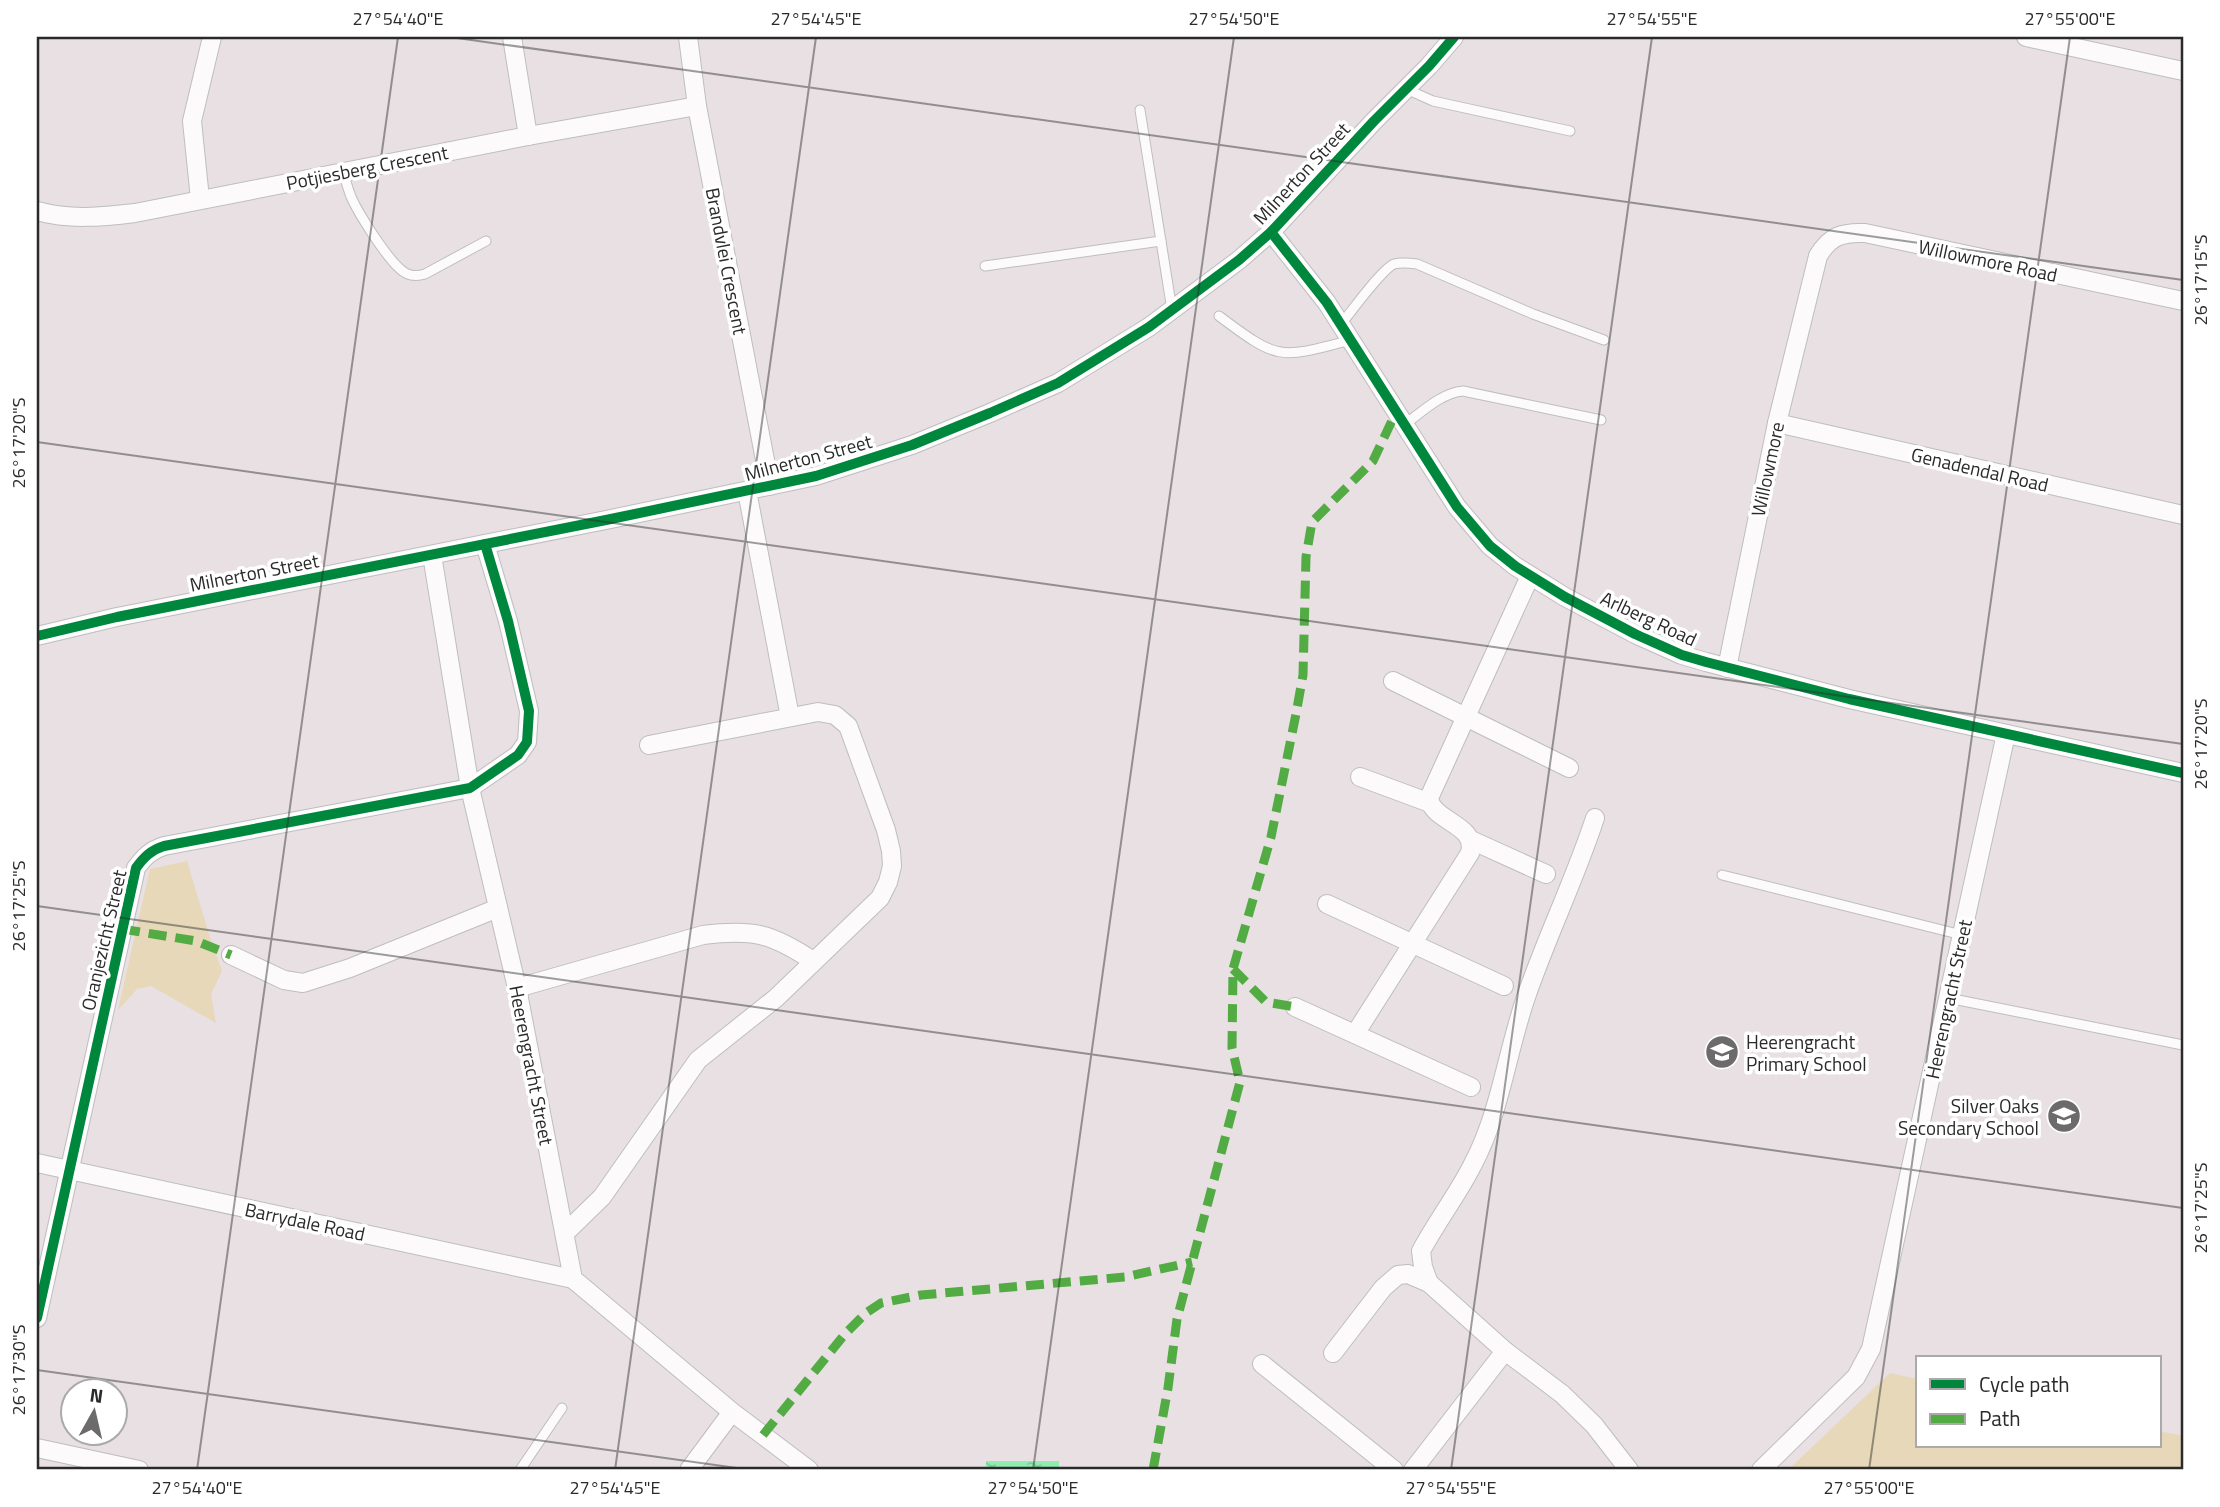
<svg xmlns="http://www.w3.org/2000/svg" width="2220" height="1507" font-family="'Titillium Web',sans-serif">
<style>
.park{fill:#e6d8b9}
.water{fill:url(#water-ripples)}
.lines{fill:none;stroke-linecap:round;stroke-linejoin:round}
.lane-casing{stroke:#bebebe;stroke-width:11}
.street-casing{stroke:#bebebe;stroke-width:20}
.lane{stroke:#fcfafb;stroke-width:9}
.street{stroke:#fcfafb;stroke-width:18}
.quiet{stroke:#53ab44;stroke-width:9;stroke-dasharray:18 9;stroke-linecap:butt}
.cycleway-casing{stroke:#fff;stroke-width:15}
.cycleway{stroke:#00873e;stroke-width:10}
.ticks{fill:none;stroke:#2a2a2a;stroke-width:2;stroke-opacity:0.45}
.labels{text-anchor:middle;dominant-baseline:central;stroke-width:7;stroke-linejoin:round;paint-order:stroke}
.street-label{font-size:19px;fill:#2a2a2a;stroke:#fff}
.poi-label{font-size:19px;fill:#2a2a2a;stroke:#fff;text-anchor:start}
.neatline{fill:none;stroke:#2a2a2a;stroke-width:2.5}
.ticks-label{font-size:18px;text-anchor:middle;fill:#2a2a2a}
</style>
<defs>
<pattern id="water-ripples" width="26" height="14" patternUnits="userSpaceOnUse" patternTransform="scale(1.75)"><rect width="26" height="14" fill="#91ecb0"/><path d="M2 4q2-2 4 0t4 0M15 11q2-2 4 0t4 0" fill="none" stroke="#7dcb98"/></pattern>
</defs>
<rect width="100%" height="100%" fill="#e8e0e2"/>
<g class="park">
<path d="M187 861 211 941 222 971 211 994 216 1023 151 986 137 989 118 1010 150 869Z"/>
<path d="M1890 1373 1917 1379V1446H2159V1431L2183 1436V1470H1788Z"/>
</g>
<rect class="water" x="986" y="1461" width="73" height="9"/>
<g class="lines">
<g class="lane-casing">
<g id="lane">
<path d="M1406 89 1433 101 1570 131"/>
<path d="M1140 110 1172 310"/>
<path d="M343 172C346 181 348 190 352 199 360 216 385 255 399 268 407 276 415 277 425 274L486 241"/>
<path d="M985 266 1161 241"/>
<path d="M1219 316C1279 361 1279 359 1351 340"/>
<path d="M1341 324C1352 311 1381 270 1394 264 1401 262 1410 263 1417 264L1533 314 1604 340"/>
<path d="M1404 425C1422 412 1441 393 1463 391L1601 420"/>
<path d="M1722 875 1962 935"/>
<path d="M1948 998 2183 1045"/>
<path d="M520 1470 562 1408"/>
</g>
</g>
<g class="street-casing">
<g id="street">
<path d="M512 37 528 136"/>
<path d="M688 37 697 106 770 486"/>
<path d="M2026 37 2183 71"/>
<path d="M200 199 192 121 212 37"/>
<path d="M37 211C69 220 102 217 135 213L528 136 697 106"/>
<path d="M1271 232 1327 303 1457 507 1490 546 1515 566 1565 597 1635 634 1682 655 1706 662 1849 699 2183 773"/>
<path d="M1777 423 2183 515"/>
<path d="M747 491 790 717"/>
<path d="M432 555 470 788 517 988 573 1279 732 1412 809 1470"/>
<path d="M37 636 117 617 606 520 816 476 912 445 990 413 1058 383 1149 327 1239 260 1271 232 1374 121 1429 66 1454 37"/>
<path d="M1727 668 1777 423 1818 256C1830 236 1842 232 1865 233L2183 301"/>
<path d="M1393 681 1569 768"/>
<path d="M1360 777 1430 803"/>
<path d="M1471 840 1546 874"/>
<path d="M1327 904 1504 986"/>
<path d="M231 955 284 980 303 983 350 968 498 908"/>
<path d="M517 988 703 935C753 929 771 933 813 961"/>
<path d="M1295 1007 1471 1087"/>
<path d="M1355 1034 1470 853C1478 824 1432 822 1429 798L1530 576"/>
<path d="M37 1163 573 1279"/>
<path d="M565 1233 602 1197 698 1060 776 998 880 898 888 882 892 866 891 851 886 830 851 734 848 726 835 715 818 712 649 745"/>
<path d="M1429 1283 1423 1267 1421 1251C1437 1221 1458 1194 1473 1164 1500 1113 1507 1052 1526 997 1547 936 1575 879 1595 818"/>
<path d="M37 1318 136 868C144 857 151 850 164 846L470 788 518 755 527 742 529 711 508 621 485 544"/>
<path d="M1333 1353 1383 1288 1398 1275 1408 1274 1429 1283 1505 1351 1562 1394 1594 1425 1629 1470"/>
<path d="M1262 1364 1394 1470"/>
<path d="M37 1448 139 1470"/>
<path d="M689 1470 732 1412"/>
<path d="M1413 1470 1505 1351"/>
<path d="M1761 1470 1856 1377 1871 1349 2006 734"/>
</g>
</g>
<use href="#lane" class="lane"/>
<use href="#street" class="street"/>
<g class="quiet">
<path d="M122 929 196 941 231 955"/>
<path d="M1233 969 1266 1002 1295 1007"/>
<path d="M763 1435 845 1334 866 1313 881 1303 921 1295 1125 1277 1192 1262"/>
<path d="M1153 1470 1168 1388 1177 1319 1240 1082 1232 1048 1233 969 1271 837 1296 714 1303 675 1306 557 1312 522 1373 461 1396 412"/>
</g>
<g class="cycleway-casing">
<g id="cycleway">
<path d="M1271 232 1327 303 1457 507 1490 546 1515 566 1565 597 1635 634 1682 655 1706 662 1849 699 2183 773"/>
<path d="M37 636 117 617 606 520 816 476 912 445 990 413 1058 383 1149 327 1239 260 1271 232 1374 121 1429 66 1454 37"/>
<path d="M37 1318 136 868C144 857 151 850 164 846L470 788 518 755 527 742 529 711 508 621 485 544"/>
</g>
</g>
<use href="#cycleway" class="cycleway"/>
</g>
<path class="ticks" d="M450 37 2183 280M37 442 2183 744M37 906 2183 1208M37 1370 751 1470M197 1470 398 37M615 1470 816 37M1033 1470 1234 37M1451 1470 1652 37M1869 1470 2070 37"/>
<defs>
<g id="school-disc" transform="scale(1.75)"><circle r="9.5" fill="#6c6a6a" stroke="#fff"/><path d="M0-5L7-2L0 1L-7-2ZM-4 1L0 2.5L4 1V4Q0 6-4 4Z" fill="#fff"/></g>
</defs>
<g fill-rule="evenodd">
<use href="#school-disc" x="1722" y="1052"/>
<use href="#school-disc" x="2064" y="1116"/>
</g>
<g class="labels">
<g class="street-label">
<text transform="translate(367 167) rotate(-11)">Potjiesberg Crescent</text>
<text transform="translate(1301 173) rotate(-47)">Milnerton Street</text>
<text transform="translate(1988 260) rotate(12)">Willowmore Road</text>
<text transform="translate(727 261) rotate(79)">Brandvlei Crescent</text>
<text transform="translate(808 457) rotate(-15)">Milnerton Street</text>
<text transform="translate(1767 469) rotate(-78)">Willowmore</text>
<text transform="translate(1980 469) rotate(13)">Genadendal Road</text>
<text transform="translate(254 572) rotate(-11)">Milnerton Street</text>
<text transform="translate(1649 618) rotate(25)">Arlberg Road</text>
<text transform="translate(103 940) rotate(-77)">Oranjezicht Street</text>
<text transform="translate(1948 999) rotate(-78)">Heerengracht Street</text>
<text transform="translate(532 1065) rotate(79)">Heerengracht Street</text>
<text transform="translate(305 1221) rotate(12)">Barrydale Road</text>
</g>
<g class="poi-label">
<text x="1746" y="1041">Heerengracht<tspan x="1746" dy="22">Primary School</tspan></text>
<text x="2039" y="1105" text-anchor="end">Silver Oaks<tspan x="2039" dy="22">Secondary School</tspan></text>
</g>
</g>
<rect width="2220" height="1507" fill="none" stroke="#ffffff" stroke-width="77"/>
<rect x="1916" y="1356" width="245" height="91" fill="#ffffff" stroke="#aaaaaa" stroke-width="2"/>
<rect x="1930" y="1379" width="35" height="10" fill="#00873e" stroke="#aaaaaa" stroke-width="2"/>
<text x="1979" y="1392" font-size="21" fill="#2a2a2a">Cycle path</text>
<rect x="1930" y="1414" width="35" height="10" fill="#53ab44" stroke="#aaaaaa" stroke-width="2"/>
<text x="1979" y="1426" font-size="21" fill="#2a2a2a">Path</text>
<g transform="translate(94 1412) rotate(8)"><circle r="33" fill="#ffffff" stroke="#aaaaaa" stroke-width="2"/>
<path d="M0-5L12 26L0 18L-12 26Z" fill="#6c6a6a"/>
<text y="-10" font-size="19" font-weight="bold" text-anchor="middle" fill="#2a2a2a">N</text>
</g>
<rect x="38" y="38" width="2144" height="1430" class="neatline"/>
<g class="ticks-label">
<text x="398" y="25">27°54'40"E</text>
<text x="816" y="25">27°54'45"E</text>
<text x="1234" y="25">27°54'50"E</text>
<text x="1652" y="25">27°54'55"E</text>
<text x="2070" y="25">27°55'00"E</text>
<text transform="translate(2201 280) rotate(-90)" y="6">26°17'15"S</text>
<text transform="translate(19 443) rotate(-90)" y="6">26°17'20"S</text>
<text transform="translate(2201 744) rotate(-90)" y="6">26°17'20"S</text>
<text transform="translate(19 906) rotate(-90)" y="6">26°17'25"S</text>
<text transform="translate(2201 1208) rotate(-90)" y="6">26°17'25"S</text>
<text transform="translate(19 1370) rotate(-90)" y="6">26°17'30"S</text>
<text x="197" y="1494">27°54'40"E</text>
<text x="615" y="1494">27°54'45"E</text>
<text x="1033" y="1494">27°54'50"E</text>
<text x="1451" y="1494">27°54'55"E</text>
<text x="1869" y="1494">27°55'00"E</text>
</g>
</svg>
